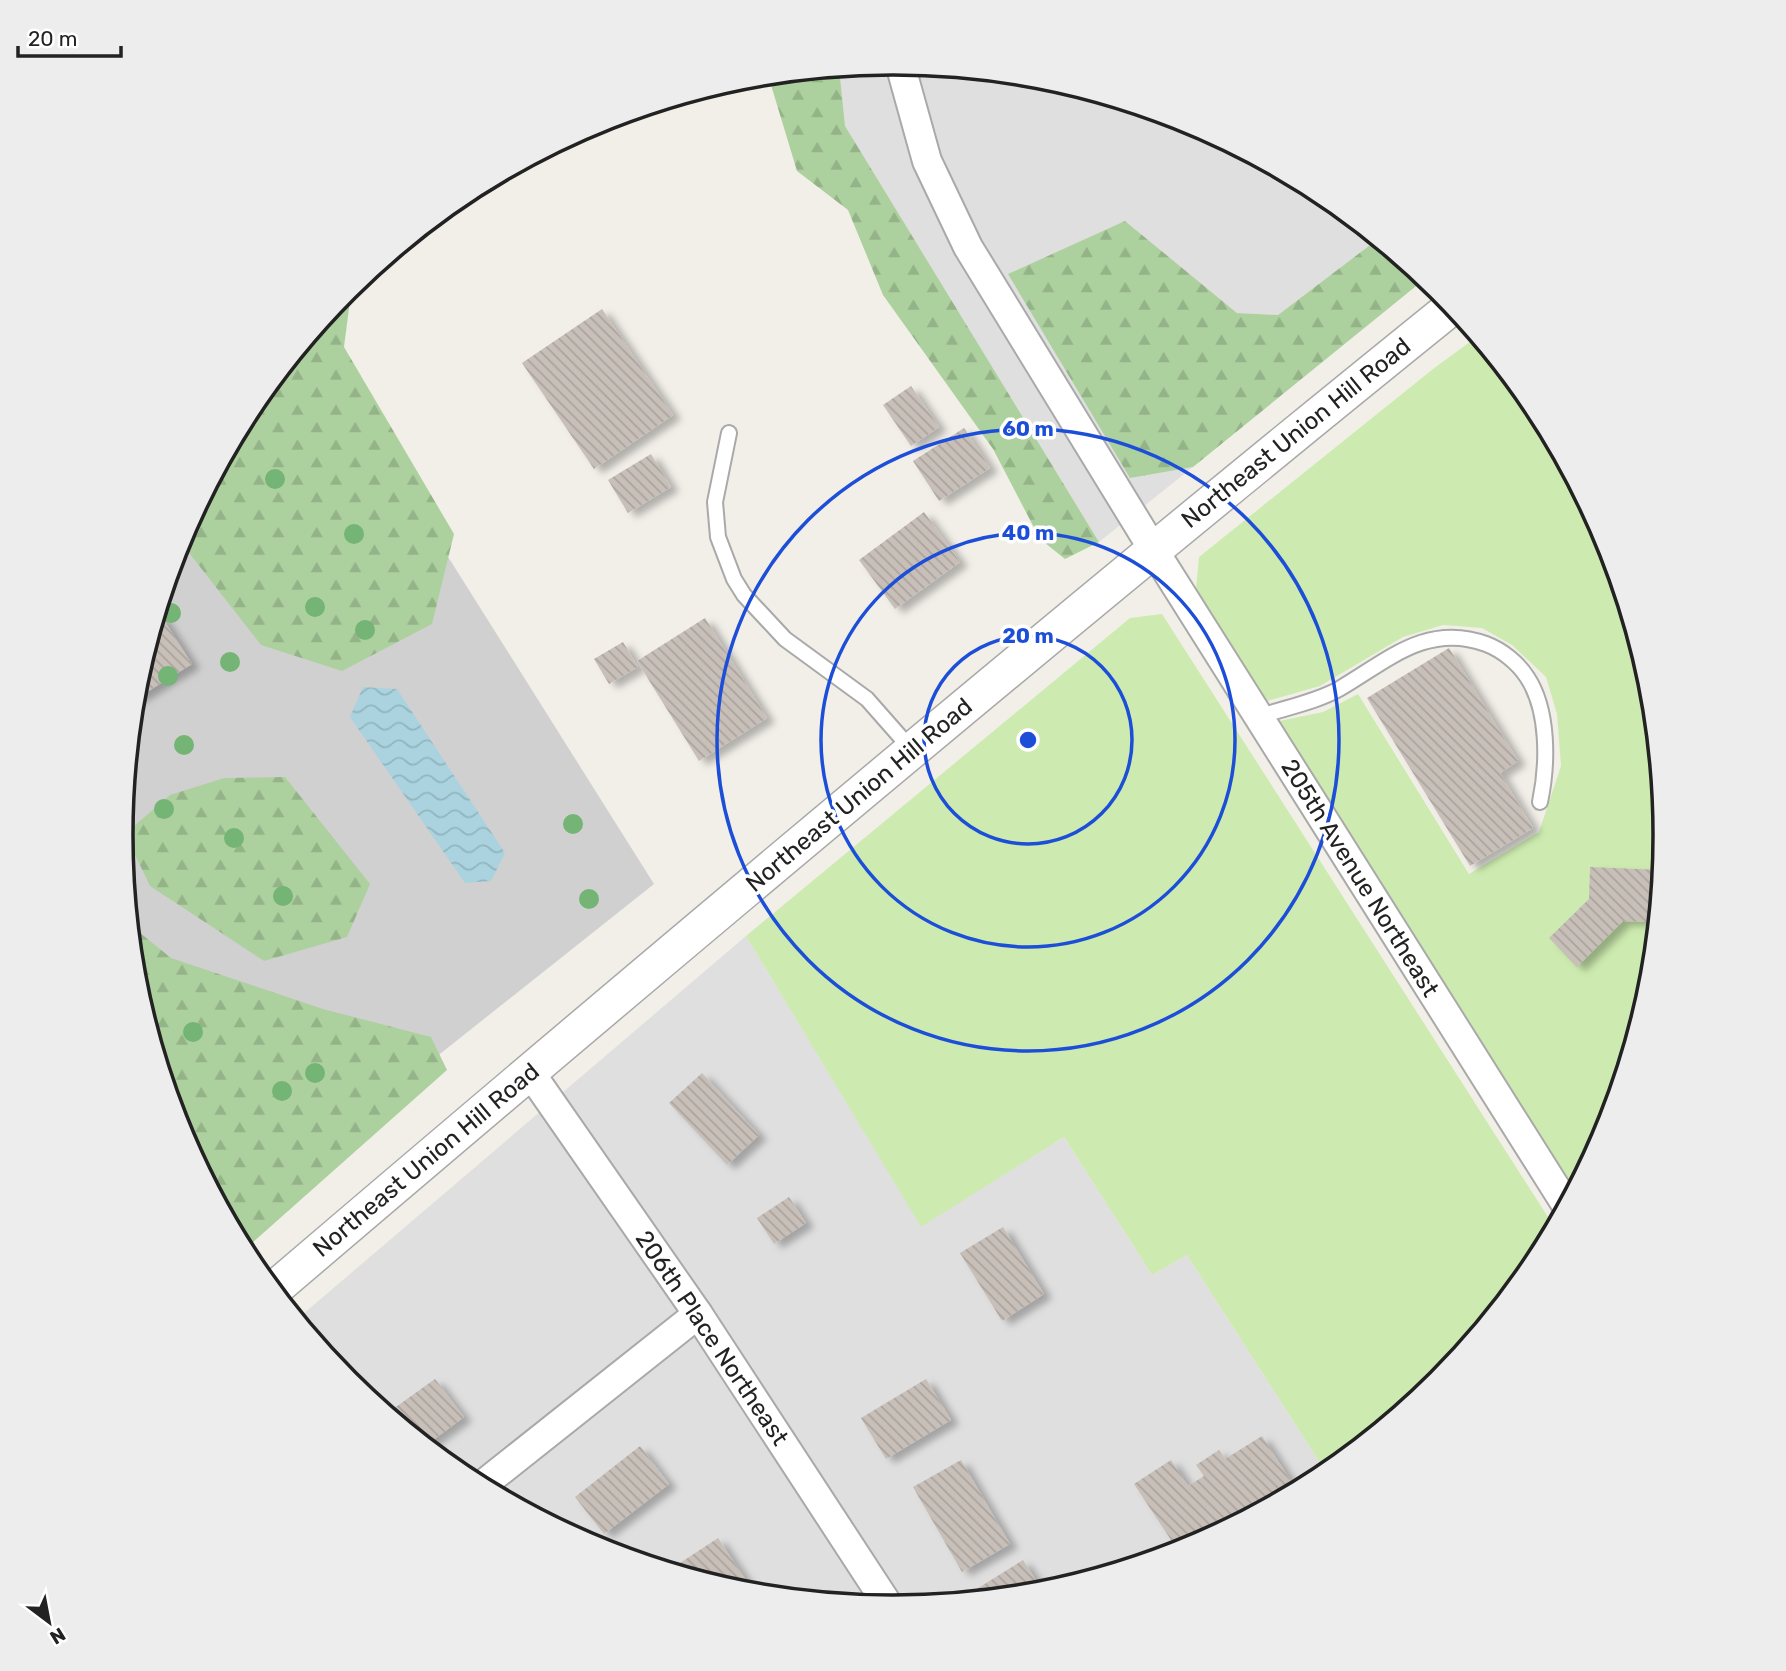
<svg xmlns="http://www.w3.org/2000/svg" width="1786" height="1671" font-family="Rubik,sans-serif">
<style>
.residential{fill:#e0dfdf}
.religious{fill:#d0d0d0}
.grass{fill:#cdebb0}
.forest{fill:url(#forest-firs)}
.water{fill:url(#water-waves)}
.building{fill:url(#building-back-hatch);filter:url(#shadow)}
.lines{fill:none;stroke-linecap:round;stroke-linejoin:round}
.service-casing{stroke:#a9a9a9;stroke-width:18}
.minor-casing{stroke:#a9a9a9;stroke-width:32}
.tertiary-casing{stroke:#a9a9a9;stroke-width:38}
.service{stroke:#fff;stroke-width:14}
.minor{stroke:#fff;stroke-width:28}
.tertiary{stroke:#fff;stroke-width:35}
.tree{fill:#74b475}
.ring{fill:none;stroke:#1d4ed8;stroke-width:3.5}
.labels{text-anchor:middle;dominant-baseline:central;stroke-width:7;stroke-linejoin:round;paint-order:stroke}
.street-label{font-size:24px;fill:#222;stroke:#fff}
.rim{fill:none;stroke:#222;stroke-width:3.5}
.centre{fill:#1d4ed8;stroke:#fff;stroke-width:3.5}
.ring-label{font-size:21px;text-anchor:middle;font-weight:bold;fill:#1d4ed8;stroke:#fff;stroke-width:7;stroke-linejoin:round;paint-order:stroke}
</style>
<defs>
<pattern id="forest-firs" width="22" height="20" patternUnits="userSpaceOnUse" patternTransform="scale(1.75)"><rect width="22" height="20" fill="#add19e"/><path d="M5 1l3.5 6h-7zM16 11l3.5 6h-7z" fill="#95b388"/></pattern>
<pattern id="water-waves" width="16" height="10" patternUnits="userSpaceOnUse" patternTransform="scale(1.75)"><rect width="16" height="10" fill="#aad3df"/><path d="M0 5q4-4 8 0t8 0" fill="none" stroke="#92b5bf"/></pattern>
<pattern id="building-back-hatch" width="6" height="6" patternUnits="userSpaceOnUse" patternTransform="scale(1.75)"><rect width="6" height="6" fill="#c7bfb8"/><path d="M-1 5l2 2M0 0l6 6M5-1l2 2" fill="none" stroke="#aba49e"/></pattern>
<filter id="shadow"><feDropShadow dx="8" dy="4.5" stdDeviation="3.5" flood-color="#0004"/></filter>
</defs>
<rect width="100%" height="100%" fill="#f2efe9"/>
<g class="residential">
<path d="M893 63 1044 78 1189 122 1323 193 1378 239 1278 315 1237 313 1125 221 1130 477 1193 467 1099 542 811 71Z"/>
<path d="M746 936 921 1226 1064 1137 1152 1275 1187 1255 1327 1474 1188 1549 1043 1593 893 1608 742 1593 597 1549 463 1478 346 1381 296 1320Z"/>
</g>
<path class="religious" d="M309 336 654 884 256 1200 135 986 121 835 135 684 179 539 251 406Z"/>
<g class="grass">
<path d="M1478 336 1536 407 1607 540 1651 685 1665 836 1651 987 1607 1131 1574 1193 1279 721 1323 712 1358 694 1469 874 1539 832 1561 766 1557 714 1546 677 1512 645 1482 628 1443 625 1403 637 1320 686 1267 701 1196 589 1199 557 1433 369Z"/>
<path d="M1162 614 1555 1228 1535 1265 1439 1382 1327 1474 1187 1255 1152 1275 1064 1137 921 1227 746 936 1130 618Z"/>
</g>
<g class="forest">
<path d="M839 68 845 126 1099 542 1065 559 1040 539 993 449 883 295 848 210 797 171 768 75Z"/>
<path d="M1125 221 1237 313 1278 315 1378 239 1426 278 1193 467 1130 478 1008 274Z"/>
<path d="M352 285 344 347 454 534 432 624 342 671 261 645 179 540 251 406Z"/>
<path d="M285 777 370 884 347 937 264 961 150 886 125 834 170 795 224 778Z"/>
<path d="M129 924 171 958 323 1009 431 1037 447 1070 243 1251 179 1131 135 986Z"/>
</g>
<path class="water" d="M363 687 397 689 505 853 491 881 465 883 350 717Z"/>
<g class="building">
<path d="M602 309 673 415 594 469 522 363Z"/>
<path d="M911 386 939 427 911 446 883 405Z"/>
<path d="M964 428 990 468 939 501 913 461Z"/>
<path d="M651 454 671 487 628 513 608 480Z"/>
<path d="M924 512 960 562 895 609 859 560Z"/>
<path d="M158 611 192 664 134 700 135 684Z"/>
<path d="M705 618 767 718 699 761 637 661Z"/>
<path d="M623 642 638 667 609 684 594 659Z"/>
<path d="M1449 648 1518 761 1500 773 1533 828 1470 866 1367 698Z"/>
<path d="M1590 867 1662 870 1657 922 1623 921 1577 967 1549 938 1589 899Z"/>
<path d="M702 1073 759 1135 727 1165 669 1103Z"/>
<path d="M789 1197 806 1223 774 1244 757 1218Z"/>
<path d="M1003 1227 1044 1294 1002 1321 960 1253Z"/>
<path d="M435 1379 464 1417 425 1446 386 1414Z"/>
<path d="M926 1379 951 1420 886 1459 861 1418Z"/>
<path d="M1262 1436 1294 1486 1242 1521 1179 1552 1134 1484 1171 1460 1188 1486 1204 1476 1196 1465 1219 1450 1225 1459Z"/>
<path d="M640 1446 669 1484 604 1534 575 1497Z"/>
<path d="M961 1460 1010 1544 962 1572 913 1487Z"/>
<path d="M718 1538 755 1594 742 1593 684 1576 677 1565Z"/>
<path d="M1023 1560 1044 1593 981 1599 975 1590Z"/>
</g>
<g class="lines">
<g class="service-casing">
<g id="service">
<path d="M729 433 715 502 718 537 734 579 744 595 785 639 867 699 911 749"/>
<path d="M1258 717C1284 708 1316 702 1339 689 1387 661 1427 622 1486 644 1502 650 1518 663 1527 677 1549 710 1548 764 1540 802"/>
</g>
</g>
<g class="minor-casing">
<g id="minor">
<path d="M900 64 927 161 968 247 1153 549 1567 1206"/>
<path d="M529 1071 698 1314 890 1608"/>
<path d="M480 1487 698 1314"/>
</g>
</g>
<g class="tertiary-casing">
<path id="tertiary" d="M272 1291C662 958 1054 628 1453 306"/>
</g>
<use href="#service" class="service"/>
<use href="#minor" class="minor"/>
<use href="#tertiary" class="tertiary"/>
</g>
<g class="tree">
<circle cx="275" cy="479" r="10"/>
<circle cx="354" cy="534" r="10"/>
<circle cx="315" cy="607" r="10"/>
<circle cx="171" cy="613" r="10"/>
<circle cx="365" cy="630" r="10"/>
<circle cx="230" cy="662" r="10"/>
<circle cx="168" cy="676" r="10"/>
<circle cx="184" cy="745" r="10"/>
<circle cx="164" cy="809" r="10"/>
<circle cx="573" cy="824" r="10"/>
<circle cx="234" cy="838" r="10"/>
<circle cx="283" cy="896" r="10"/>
<circle cx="589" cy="899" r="10"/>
<circle cx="193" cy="1032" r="10"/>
<circle cx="315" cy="1073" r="10"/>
<circle cx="282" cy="1091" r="10"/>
</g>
<g class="ring">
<circle cx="1028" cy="740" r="104"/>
<circle cx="1028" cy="740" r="207"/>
<circle cx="1028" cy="740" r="311"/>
</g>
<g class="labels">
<g class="street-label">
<text transform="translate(1296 433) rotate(-39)">Northeast Union Hill Road</text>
<text transform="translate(859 795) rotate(-40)">Northeast Union Hill Road</text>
<text transform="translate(1360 878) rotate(58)">205th Avenue Northeast</text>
<text transform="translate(426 1160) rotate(-40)">Northeast Union Hill Road</text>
<text transform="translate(712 1338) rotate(56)">206th Place Northeast</text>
</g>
</g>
<path d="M0 0H1786V1671H0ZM133 835a760 760 0 1 1 1520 0a760 760 0 1 1-1520 0Z" fill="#ededed" fill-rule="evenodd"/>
<path class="rim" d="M133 835a760 760 0 1 1 1520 0a760 760 0 1 1-1520 0Z"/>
<circle cx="1028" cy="740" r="10" class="centre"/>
<g class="ring-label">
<text x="1028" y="436">60 m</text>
<text x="1028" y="540">40 m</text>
<text x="1028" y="643">20 m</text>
</g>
<g transform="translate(49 1622) rotate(148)" stroke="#ffffff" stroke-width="5" paint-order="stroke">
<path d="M0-5L12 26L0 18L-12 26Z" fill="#222222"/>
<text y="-10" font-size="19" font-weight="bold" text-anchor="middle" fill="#222222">N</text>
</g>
<path d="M18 46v10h103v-10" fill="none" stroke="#222222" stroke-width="3.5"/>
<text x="28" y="46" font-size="21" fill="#222222" stroke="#ffffff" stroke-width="5" paint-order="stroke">20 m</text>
</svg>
